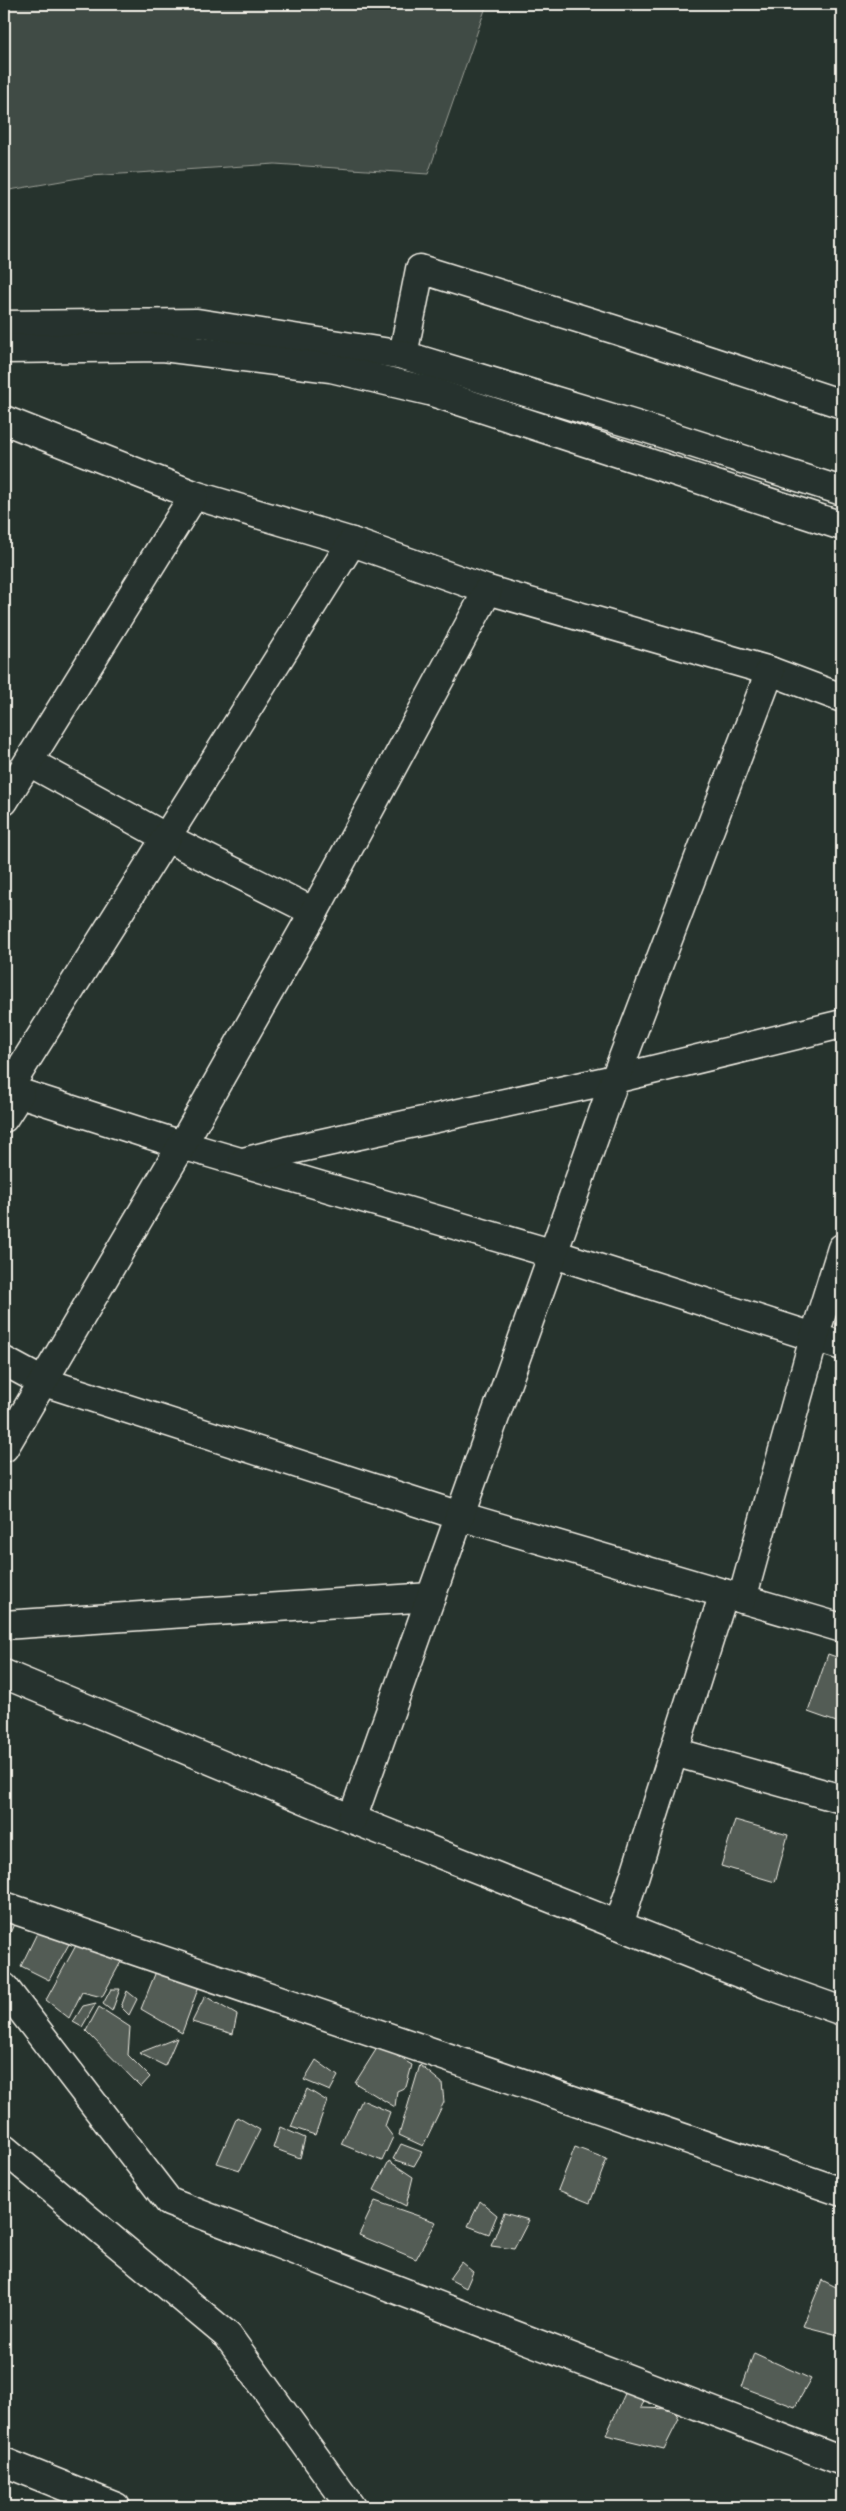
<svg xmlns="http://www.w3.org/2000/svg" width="846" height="2511" font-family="Sriracha,sans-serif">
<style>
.green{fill:#414b45;stroke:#9a9e96}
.building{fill:#525c55;stroke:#f4f1e8}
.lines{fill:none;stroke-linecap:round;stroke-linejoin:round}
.street-casing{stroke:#f4f1e8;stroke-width:31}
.secondary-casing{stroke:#f4f1e8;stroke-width:31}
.street{stroke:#26332d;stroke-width:28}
.secondary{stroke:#26332d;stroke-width:28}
</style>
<rect width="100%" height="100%" fill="#26332d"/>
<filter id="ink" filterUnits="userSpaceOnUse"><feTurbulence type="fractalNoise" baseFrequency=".02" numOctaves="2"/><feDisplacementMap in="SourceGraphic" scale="10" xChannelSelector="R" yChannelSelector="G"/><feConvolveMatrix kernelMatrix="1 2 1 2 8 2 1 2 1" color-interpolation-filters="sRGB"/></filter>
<g filter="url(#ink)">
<path class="green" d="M4 4H487L428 174 275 164 90 176 4 191Z"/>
<g class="building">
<path d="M828 1654 842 1659V1724L808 1712Z"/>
<path d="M735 1820 788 1835 775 1882 721 1866Z"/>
<path d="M4 1915 15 1922 4 1946Z"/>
<path d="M38 1931 69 1944 49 1980 21 1966Z"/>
<path d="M79 1940 123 1958 102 1997 82 1992 69 2018 46 2000Z"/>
<path d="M157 1969 199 1986 182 2033 141 2009Z"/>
<path d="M111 1989H120L112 2011 103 2004Z"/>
<path d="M127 1991 137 1999 129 2015 121 2007Z"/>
<path d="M205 1996 237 2015 233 2034 192 2022Z"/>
<path d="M96 2003 82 2027 73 2022 83 2006Z"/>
<path d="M99 2007 130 2027 128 2055 150 2077 141 2087 86 2031Z"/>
<path d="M177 2038 165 2066 139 2053Z"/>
<path d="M379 2045 412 2065 406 2087 397 2091 395 2107 355 2083Z"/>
<path d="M316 2060 338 2076 330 2091 304 2080Z"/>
<path d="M420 2065 442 2083 444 2102 423 2146 399 2135Z"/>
<path d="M307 2089 327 2101 315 2135 291 2127Z"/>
<path d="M362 2100 390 2112 385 2126 393 2137 382 2161 341 2144Z"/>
<path d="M237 2117 260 2130 240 2170 217 2163Z"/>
<path d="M280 2127 305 2138 300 2158 273 2148Z"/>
<path d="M401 2144 422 2152 414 2166 393 2159Z"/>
<path d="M575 2147 607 2159 590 2203 558 2190Z"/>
<path d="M389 2161 413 2177 406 2206 374 2190Z"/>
<path d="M375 2201 436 2222 416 2259 359 2235Z"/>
<path d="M480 2201 497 2215 489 2234 468 2226Z"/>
<path d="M504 2213 529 2220 514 2249 491 2246Z"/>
<path d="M461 2262 473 2272 466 2288 449 2279Z"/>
<path d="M822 2280 842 2290V2336L803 2326Z"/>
<path d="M754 2353 811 2379 795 2407 742 2387Z"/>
<path d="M628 2387 646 2395 641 2408 672 2409 679 2419 664 2449 606 2435Z"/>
</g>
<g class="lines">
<g class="street-casing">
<g id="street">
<path d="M403 355 420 269 616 330 842 404"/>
<path d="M4 420 194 495 352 542 488 590 770 671 842 698"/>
<path d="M29 762 167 838 314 912"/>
<path d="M4 801 194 495"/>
<path d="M4 1088 182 1145 554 1254 842 1346"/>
<path d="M8 1089 352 542"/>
<path d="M4 1118 20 1093"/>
<path d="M243 1162 286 1151 615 1079 842 1024"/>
<path d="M4 1361 41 1381 460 1516 842 1628"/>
<path d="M4 1448 182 1145 314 912 488 590"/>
<path d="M742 1599 814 1338 842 1248"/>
<path d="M4 1625 431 1597"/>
<path d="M4 1674 352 1819 769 1985 842 2011"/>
<path d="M674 1752 842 1799"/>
<path d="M352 1819 615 1079 770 671"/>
<path d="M4 1906 842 2192"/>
<path d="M619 1925 724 1593"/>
<path d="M4 1987 169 2202 842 2461"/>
<path d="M4 2149 228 2336 351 2507"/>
<path d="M4 2462 116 2507"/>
</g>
</g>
<g class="secondary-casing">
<g id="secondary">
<path d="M4 325 197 323 403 355 639 426 842 491"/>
<path d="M4 349 163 347 331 368 429 391 842 526"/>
</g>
</g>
<use href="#street" class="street"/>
<use href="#secondary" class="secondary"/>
</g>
</g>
<rect width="846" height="2511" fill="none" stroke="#26332d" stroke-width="20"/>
<rect x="10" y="10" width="826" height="2491" fill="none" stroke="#f4f1e8" stroke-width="2" filter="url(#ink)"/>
</svg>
